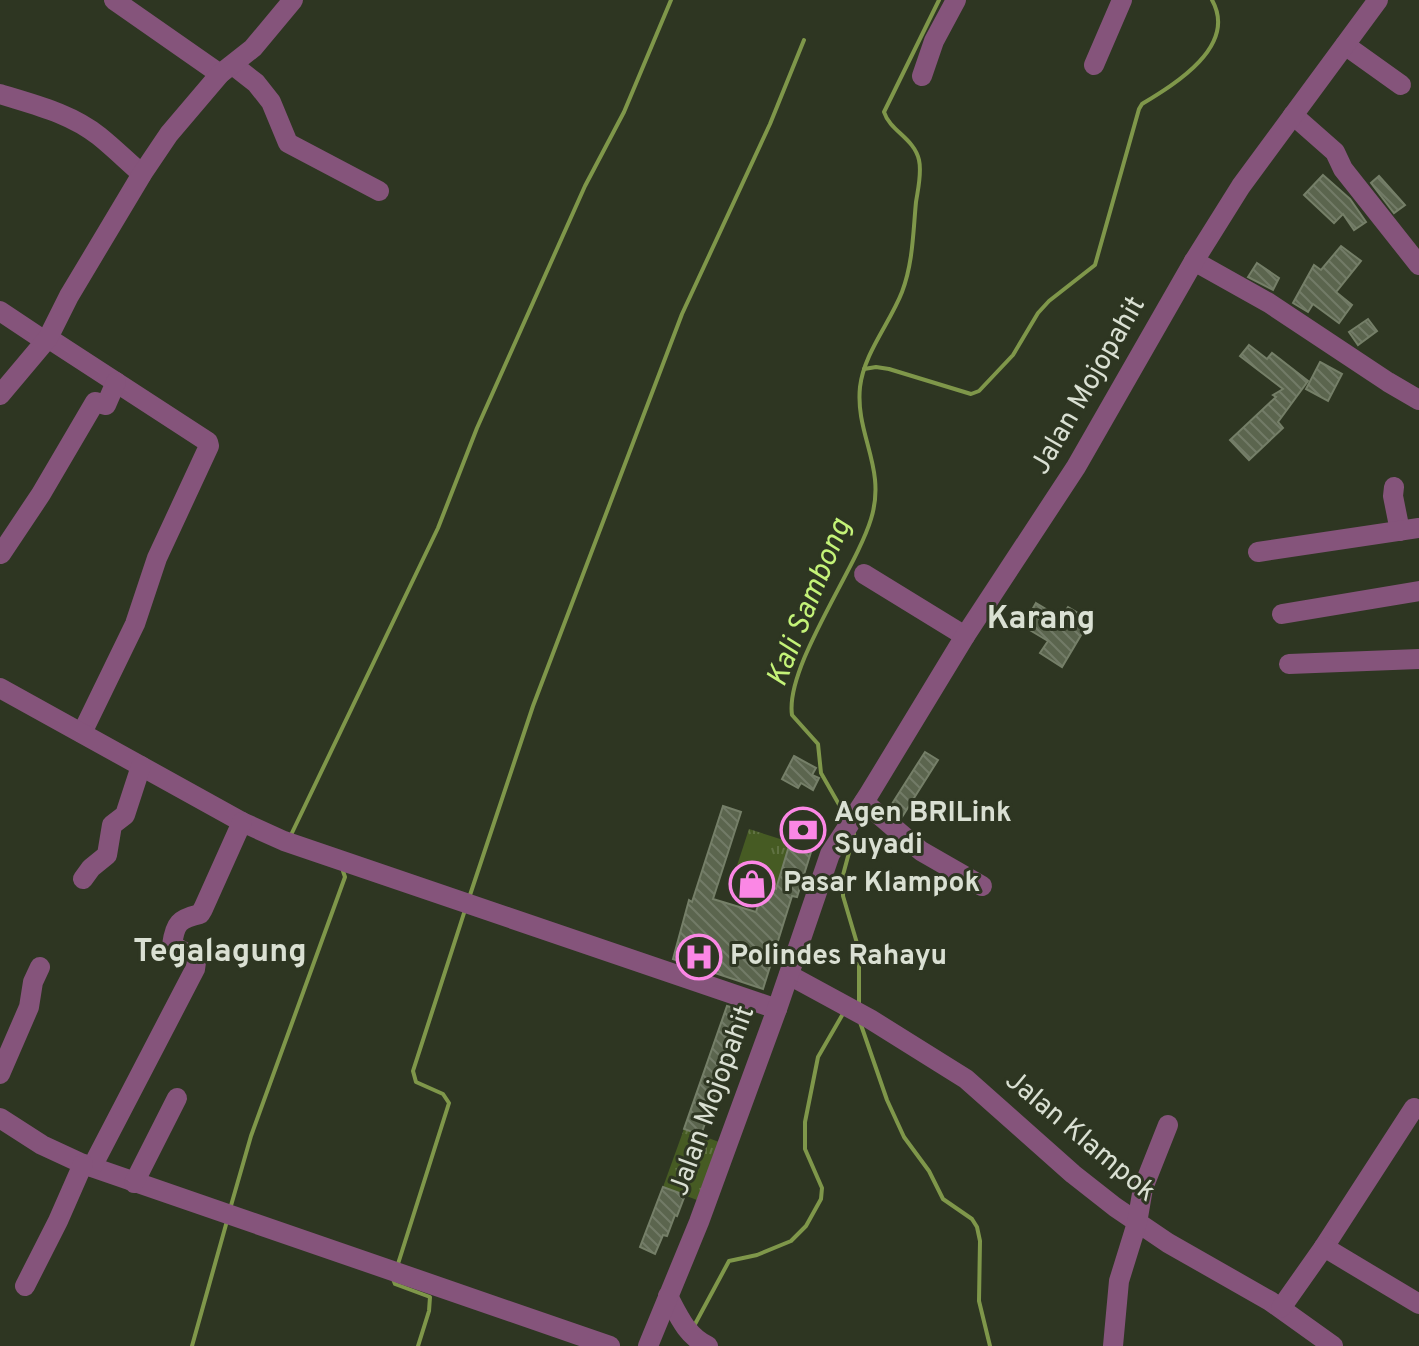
<svg xmlns="http://www.w3.org/2000/svg" width="1419" height="1346" font-family="Overpass,sans-serif">
<style>
.grass{fill:url(#grass-tufts)}
.lines{fill:none;stroke-linecap:round;stroke-linejoin:round}
.stream{stroke:#7f974a;stroke-width:4}
.building{fill:url(#building-back-hatch);stroke:#757f68;stroke-width:2}
.minor{stroke:#85547b;stroke-width:20}
.labels{text-anchor:middle;dominant-baseline:central;stroke-width:6;stroke-linejoin:round;paint-order:stroke}
.street-label{font-size:28px;fill:#dae0d3;stroke:#2e3622}
.poi-label{font-size:28px;font-weight:bold;fill:#dae0d3;stroke:#2e3622;text-anchor:start}
.water-label{font-size:30px;font-style:italic;fill:#c4f378;stroke:#2e3622}
.quarter-label{font-size:32px;font-weight:bold;fill:#dae0d3;stroke:#2e3622}
</style>
<defs>
<pattern id="grass-tufts" width="24" height="20" patternUnits="userSpaceOnUse" patternTransform="scale(2)"><rect width="24" height="20" fill="#465b23"/><path d="M3 7l-1-3M5 7V3M7 7l1-3M15 17l-1-3M17 17v-4M19 17l1-3" fill="none" stroke="#607242"/></pattern>
<pattern id="building-back-hatch" width="6" height="6" patternUnits="userSpaceOnUse" patternTransform="scale(2)"><rect width="6" height="6" fill="#5b654e"/><path d="M-1 5l2 2M0 0l6 6M5-1l2 2" fill="none" stroke="#727b67"/></pattern>
</defs>
<rect width="100%" height="100%" fill="#2e3622"/>
<g class="grass">
<path d="M749 829 799 845 781 900 731 884Z"/>
<path d="M684 1129 719 1142 697 1200 663 1187Z"/>
</g>
<g class="lines">
<g class="stream">
<path d="M864 369 876 367 889 369 971 394 979 391 1013 355 1038 313 1049 301 1095 265 1139 109 1142 104C1175 84 1238 46 1212 0"/>
<path d="M845 815 821 773 818 744 792 715C785 667 856 569 871 519 887 468 855 435 860 387 864 353 890 323 902 292 913 263 913 233 916 202 918 189 922 173 919 160 914 138 890 131 884 112L939 0"/>
<path d="M854 834 843 875V896L859 950V1005"/>
<path d="M290 837 438 528 477 428 585 186 624 112 671 0"/>
<path d="M469 898 533 706 682 314 770 124 804 40"/>
<path d="M860 1022 887 1100 904 1137 929 1171 943 1199 972 1219 977 1227 980 1241 979 1301 990 1346"/>
<path d="M230 1209 251 1136 345 877 343 871"/>
<path d="M397 1267 449 1103 443 1094 416 1082 413 1071 465 910"/>
<path d="M393 1279 395 1284 430 1297 429 1311 418 1346"/>
<path d="M694 1326 729 1261 757 1255 791 1241 806 1226 821 1199 822 1188 805 1149V1122L818 1057 844 1012"/>
<path d="M192 1346 227 1221"/>
</g>
</g>
<g class="building">
<path d="M1323 175 1350 199 1366 222 1354 230 1343 214 1334 223 1304 195Z"/>
<path d="M1379 176 1405 205 1394 213 1371 183Z"/>
<path d="M1341 246 1361 261 1336 292 1352 305 1339 323 1313 304 1308 312 1293 303 1314 265 1321 270Z"/>
<path d="M1257 263 1279 278 1273 290 1248 277Z"/>
<path d="M1368 319 1377 331 1358 345 1349 332Z"/>
<path d="M1249 345 1267 359 1272 353 1308 381 1278 422 1283 428 1249 460 1230 440 1276 397 1273 395 1283 389 1240 356Z"/>
<path d="M1320 362 1342 374 1328 401 1306 389Z"/>
<path d="M1036 603 1061 618 1068 607 1090 620 1062 667 1040 653 1048 641 1023 626Z"/>
<path d="M925 752 938 760 902 817 890 807Z"/>
<path d="M794 756 816 768 812 775 819 778 813 790 801 783 798 788 782 779Z"/>
<path d="M723 806 741 812 713 899 756 912 761 895 768 897 771 887 776 889 789 846 811 852 797 897 792 896 763 989 673 959 689 900 692 902Z"/>
<path d="M727 1006 744 1011 701 1135 684 1129Z"/>
<path d="M663 1187 685 1195 677 1216 675 1215 667 1236 663 1235 655 1254 640 1247Z"/>
</g>
<g class="lines">
<g class="minor">
<path d="M114 0 220 74"/>
<path d="M1345 45 1401 85"/>
<path d="M233 65 256 83 271 102 288 143 379 191"/>
<path d="M1094 65 1122 0"/>
<path d="M922 76 934 41 956 0"/>
<path d="M0 94C35 105 70 113 99 136 114 148 128 162 142 174"/>
<path d="M1293 115 1335 152 1343 169 1419 265"/>
<path d="M1194 261 1269 303 1388 382 1419 400"/>
<path d="M0 311 45 341"/>
<path d="M48 338 208 442 209 446 157 558 135 624 82 733"/>
<path d="M0 395 48 338 69 296 142 174 169 134 220 74 253 48 293 0"/>
<path d="M1394 487 1393 496 1400 531"/>
<path d="M1258 552 1419 528"/>
<path d="M1 554 41 494 95 402 106 405 116 382"/>
<path d="M864 574 965 636"/>
<path d="M1282 614 1419 591"/>
<path d="M1289 664 1419 659"/>
<path d="M0 688 242 822 284 841 777 1009"/>
<path d="M864 802 921 851 982 886"/>
<path d="M83 879 91 868 107 855 112 825 125 815 141 766"/>
<path d="M789 975 870 1019 966 1079 1073 1174 1115 1207 1168 1243 1270 1301 1333 1346"/>
<path d="M0 1074 29 1007 33 982 40 967"/>
<path d="M0 1118 42 1145 83 1164 610 1346"/>
<path d="M92 1167 195 969 196 962 191 956 172 945C175 923 179 919 200 914L203 909 242 822"/>
<path d="M134 1183 177 1098"/>
<path d="M1324 1247 1414 1108"/>
<path d="M25 1286 58 1221 83 1164"/>
<path d="M668 1296C679 1317 687 1336 708 1346"/>
<path d="M1281 1308 1324 1247 1419 1304"/>
<path d="M648 1346 699 1222 777 1009 830 854 869 794 965 636 1076 467 1194 261 1241 186 1378 0"/>
<path d="M1113 1346 1119 1281 1137 1223 1143 1188 1168 1125"/>
</g>
</g>
<defs>
<g id="bank-ring" transform="scale(2.3)"><circle r="9.5" fill="#2e3622" stroke="#fb87e5" stroke-width="1.5"/><path d="M-6-4H6V4H-6ZM0-2.3a2.3 2.3 0 1 0 0 4.6a2.3 2.3 0 1 0 0-4.6Z" fill="#fb87e5"/></g>
<g id="shop-ring" transform="scale(2.3)"><circle r="9.5" fill="#2e3622" stroke="#fb87e5" stroke-width="1.5"/><path d="M-5-2.5h2.3a2.7 3.5 0 0 1 5.4 0H5L5.5 6h-11ZM-1.5-2.5h3a1.5 2.3 0 0 0-3 0Z" fill="#fb87e5"/></g>
<g id="hospital-ring" transform="scale(2.3)"><circle r="9.5" fill="#2e3622" stroke="#fb87e5" stroke-width="1.5"/><path d="M-5-5h3v3.5h4V-5h3V5h-3V1.5h-4V5h-3Z" fill="#fb87e5"/></g>
</defs>
<g fill-rule="evenodd">
<use href="#bank-ring" x="803" y="830"/>
<use href="#shop-ring" x="752" y="884"/>
<use href="#hospital-ring" x="699" y="957"/>
</g>
<g class="labels">
<g class="street-label">
<text transform="translate(1089 386) rotate(-60)">Jalan Mojopahit</text>
<text transform="translate(713 1101) rotate(-70)">Jalan Mojopahit</text>
<text transform="translate(1080 1137) rotate(40)">Jalan Klampok</text>
</g>
<g class="poi-label">
<text x="834" y="814">Agen BRILink<tspan x="834" dy="32">Suyadi</tspan></text>
<text x="783" y="884">Pasar Klampok</text>
<text x="730" y="957">Polindes Rahayu</text>
</g>
<g class="water-label">
<text transform="translate(810 603) rotate(-68)">Kali Sambong</text>
</g>
<g class="quarter-label">
<text x="1041" y="620">Karang</text>
<text x="220" y="953">Tegalagung</text>
</g>
</g>
</svg>
